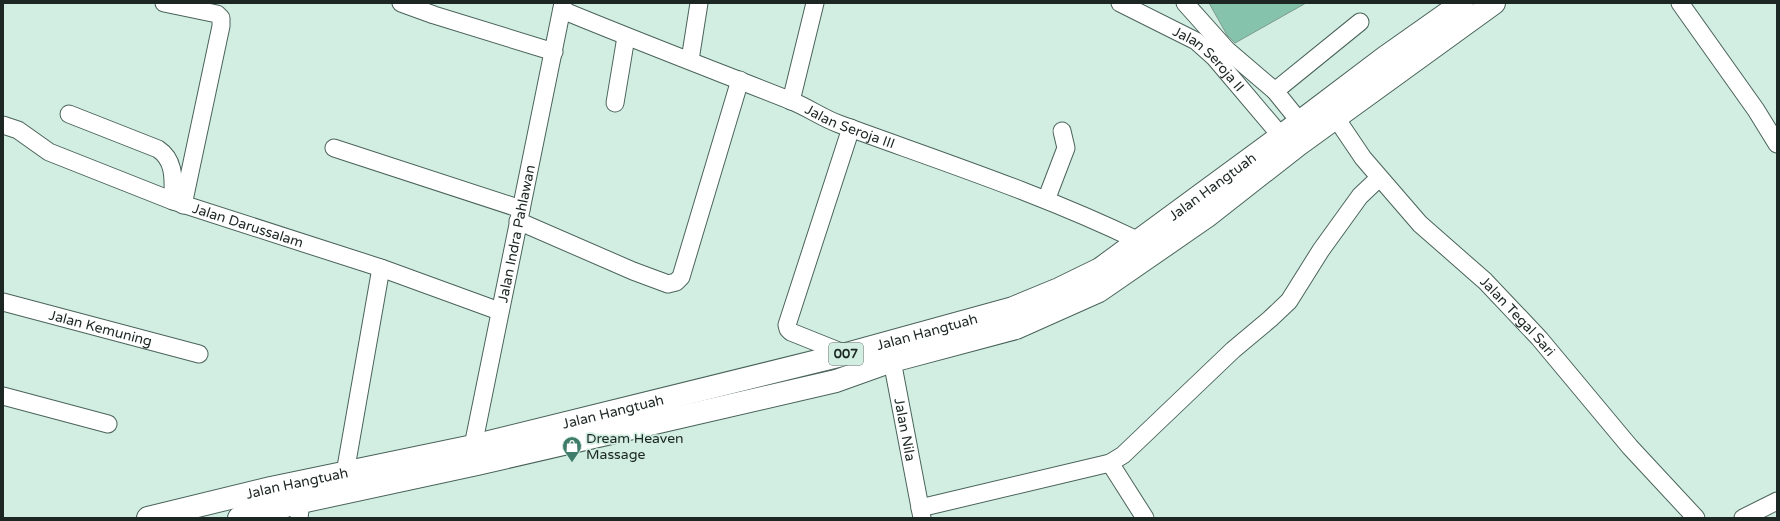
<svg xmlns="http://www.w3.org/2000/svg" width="1780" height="521" font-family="'Varela Round',sans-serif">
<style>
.building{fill:#85c3ad;stroke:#809a90}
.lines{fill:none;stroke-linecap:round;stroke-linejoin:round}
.minor-casing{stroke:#4a635a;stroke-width:19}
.highway-casing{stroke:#4a635a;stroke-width:24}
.minor{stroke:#fff;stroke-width:17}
.highway{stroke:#fff;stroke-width:22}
.labels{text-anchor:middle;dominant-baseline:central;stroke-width:3.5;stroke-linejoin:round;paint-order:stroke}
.shield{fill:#d2eee3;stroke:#53635d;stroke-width:1}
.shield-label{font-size:13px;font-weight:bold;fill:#1c2723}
.street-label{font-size:14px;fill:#1c2723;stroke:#d2eee3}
.poi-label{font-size:14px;fill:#1c2723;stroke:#d2eee3;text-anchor:start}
</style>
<rect width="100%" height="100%" fill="#d2eee3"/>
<path class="building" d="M1209 3H1306L1235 43 1227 35Z"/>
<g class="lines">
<g class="minor-casing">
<g id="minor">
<path d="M164 3 217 14 221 18V26L183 205"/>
<path d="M401 3 434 15 554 52"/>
<path id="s1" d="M1120 3 1196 41 1215 58 1281 136"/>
<path d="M1185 3 1227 50 1275 91 1300 122"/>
<path d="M1680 3 1756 110 1777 144"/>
<path id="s2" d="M562 10C637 41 713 70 789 100 806 106 822 118 839 124 940 161 1042 194 1139 241"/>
<path d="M690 60 699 3"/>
<path d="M1275 91 1360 22"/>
<path d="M791 101 815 3"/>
<path d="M615 103 626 37"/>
<path d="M69 114 158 149C176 161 173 181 173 201"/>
<path id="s3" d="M1336 118 1363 158 1420 224 1485 281 1539 338 1630 447 1696 518"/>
<path id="s4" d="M3 125 18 130 49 152 173 201 381 268 499 311"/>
<path d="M334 148 521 209"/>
<path d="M1049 201 1048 195 1066 148 1062 131"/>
<path d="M518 221 633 271 668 284 676 282 681 277 740 80"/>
<path id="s5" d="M3 302 199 354"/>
<path id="s6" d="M890 350 922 518"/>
<path d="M846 354 791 332 788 329 787 325 851 128"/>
<path d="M3 396 108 424"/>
<path id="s7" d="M475 456 473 446 563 3"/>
<path d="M1110 463 1145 518"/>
<path d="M345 473 381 268"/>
<path d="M920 508 1110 463 1123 455 1233 350 1270 319 1289 301 1321 250 1360 196 1379 178"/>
<path d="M299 518 301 502"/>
<path d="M1743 518 1777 501"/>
</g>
</g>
<g class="highway-casing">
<g id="highway">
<path id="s8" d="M148 518 271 488 473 446 846 354 1013 308 1059 289 1100 269 1281 136 1384 58 1462 3"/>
<path d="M239 518 301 502 477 464 836 381 892 361 1016 328 1099 291 1206 217 1298 145 1494 3"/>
</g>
</g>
<use href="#minor" class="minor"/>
<use href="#highway" class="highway"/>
</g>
<defs>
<g id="shop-pin" transform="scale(1)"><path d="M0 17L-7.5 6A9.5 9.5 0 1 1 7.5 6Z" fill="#3f7d6a" stroke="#d2eee3"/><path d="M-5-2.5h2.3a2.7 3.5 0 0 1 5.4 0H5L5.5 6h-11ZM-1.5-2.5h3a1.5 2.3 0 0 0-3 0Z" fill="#fff"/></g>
</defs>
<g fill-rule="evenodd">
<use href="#shop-pin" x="572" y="446"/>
</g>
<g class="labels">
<rect class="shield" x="829" y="343" width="34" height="22" rx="3"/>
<g class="shield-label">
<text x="846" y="354">007</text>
</g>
<g class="street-label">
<text stroke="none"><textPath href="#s1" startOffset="106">Jalan Seroja II</textPath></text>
<text stroke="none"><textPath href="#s2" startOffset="311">Jalan Seroja III</textPath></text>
<text stroke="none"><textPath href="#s8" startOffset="1125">Jalan Hangtuah</textPath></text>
<text stroke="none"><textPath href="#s4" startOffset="266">Jalan Darussalam</textPath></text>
<text stroke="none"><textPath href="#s7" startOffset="227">Jalan Indra Pahlawan</textPath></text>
<text stroke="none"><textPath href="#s3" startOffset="270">Jalan Tegal Sari</textPath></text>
<text stroke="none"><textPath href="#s5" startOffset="101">Jalan Kemuning</textPath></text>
<text stroke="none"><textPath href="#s8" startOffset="801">Jalan Hangtuah</textPath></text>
<text stroke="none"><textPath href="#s8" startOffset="477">Jalan Hangtuah</textPath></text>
<text stroke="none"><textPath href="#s6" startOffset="81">Jalan Nila</textPath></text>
<text stroke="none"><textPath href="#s8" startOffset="153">Jalan Hangtuah</textPath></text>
</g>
<g class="poi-label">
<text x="586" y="438">Dream Heaven<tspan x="586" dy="16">Massage</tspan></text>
</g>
</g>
<rect width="1780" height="521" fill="none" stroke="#1c2723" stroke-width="8"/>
</svg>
